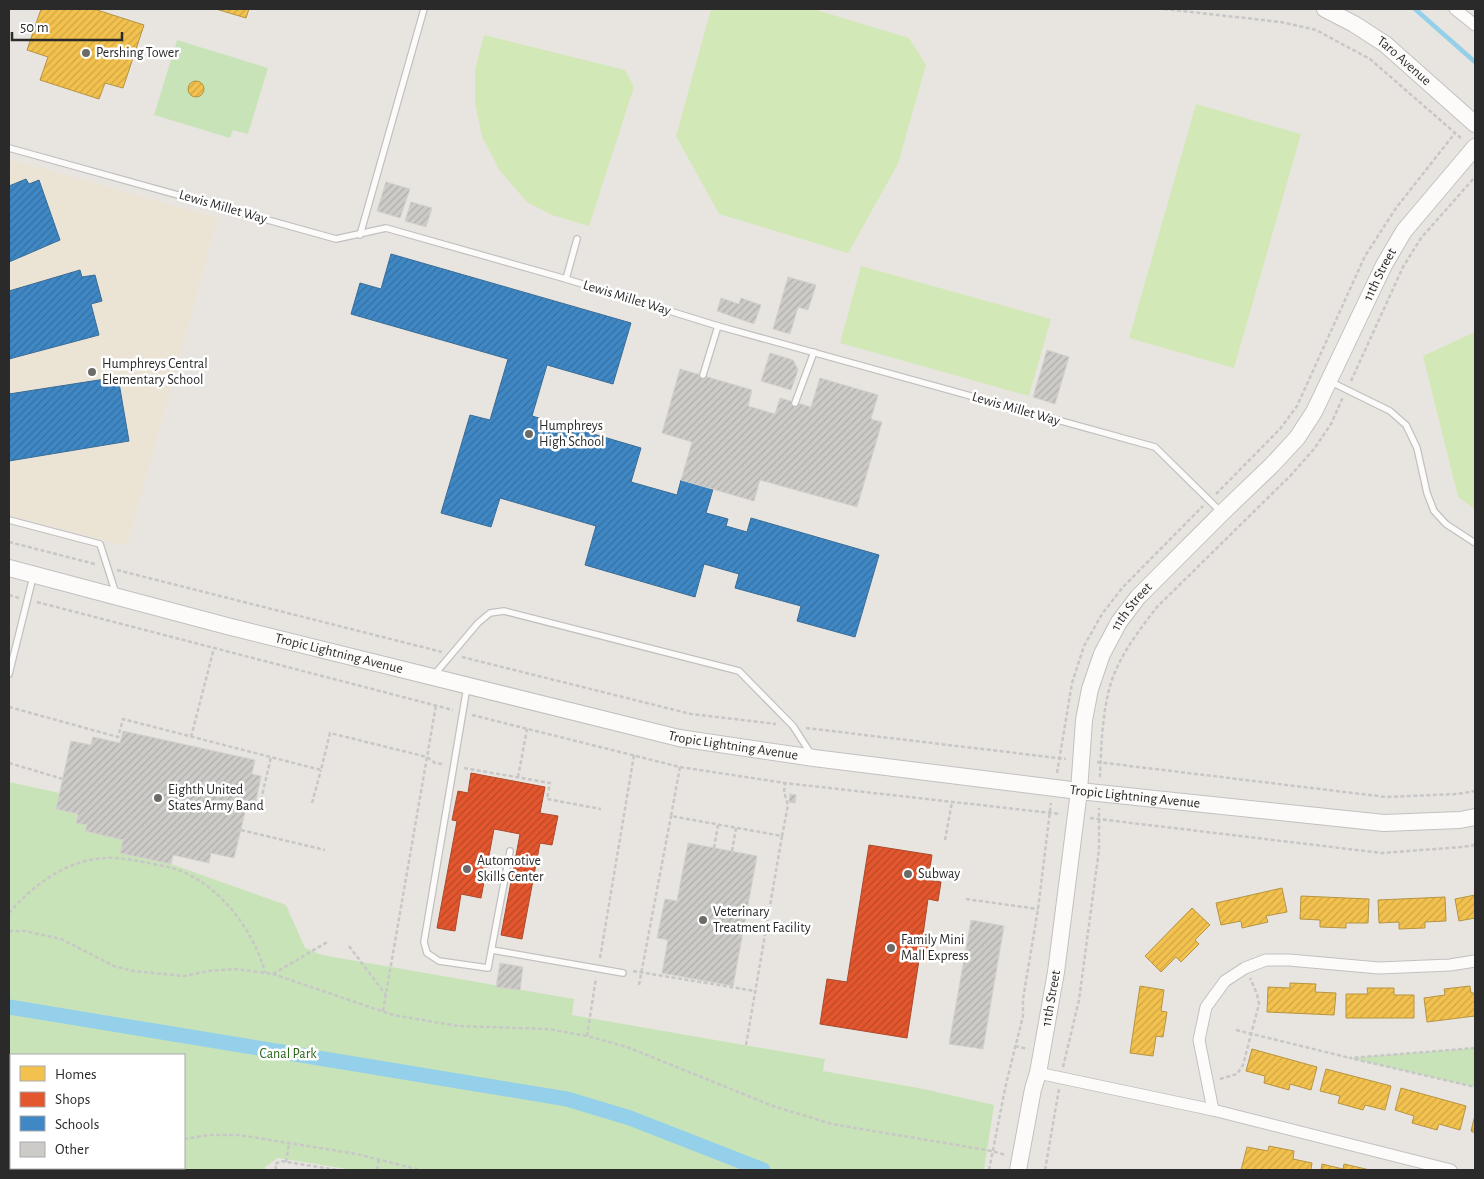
<svg xmlns="http://www.w3.org/2000/svg" width="1484" height="1179" font-family="'Alegreya Sans',sans-serif">
<style>
.education{fill:#ebe4d5}
.green{fill:#c9e3b9}
.pitch{fill:#d3e8b7}
.homes{fill:url(#homes-hatch);stroke:#b69443}
.shops{fill:url(#shops-hatch);stroke:#ac4a2d}
.schools{fill:url(#schools-hatch);stroke:#396c96}
.lines{fill:none;stroke-linecap:round;stroke-linejoin:round}
.stream{stroke:#94d0e9;stroke-width:4.5}
.canal{stroke:#94d0e9;stroke-width:15}
.building{fill:url(#building-hatch);stroke:#d3d1cc}
.lane-casing{stroke:#c2c1c1;stroke-width:8}
.street-casing{stroke:#c2c1c1;stroke-width:13}
.secondary-casing{stroke:#c2c1c1;stroke-width:18}
.path{stroke:#c8c7c7;stroke-width:2.5;stroke-dasharray:4 2.5;stroke-linecap:butt}
.lane{stroke:#fcfbfa;stroke-width:5.5}
.street{stroke:#fcfbfa;stroke-width:11}
.secondary{stroke:#fcfbfa;stroke-width:16}
.poi-dot{fill:#6c6b6a;stroke:#fff;stroke-width:2}
.labels{text-anchor:middle;dominant-baseline:central;stroke-width:5;stroke-linejoin:round;paint-order:stroke}
.poi-label{font-size:14px;fill:#2a2a2a;stroke:#fff;text-anchor:start}
.street-label{font-size:14px;fill:#2a2a2a;stroke:#fff}
.park-label{font-size:14px;fill:#27671b;stroke:#fff}
</style>
<defs>
<pattern id="homes-hatch" width="6" height="6" patternUnits="userSpaceOnUse" patternTransform="scale(1.25)"><rect width="6" height="6" fill="#f2c14e"/><path d="M-1 1l2-2M0 6l6-6M5 7l2-2" fill="none" stroke="#d0a644"/></pattern>
<pattern id="shops-hatch" width="6" height="6" patternUnits="userSpaceOnUse" patternTransform="scale(1.25)"><rect width="6" height="6" fill="#e4572e"/><path d="M-1 1l2-2M0 6l6-6M5 7l2-2" fill="none" stroke="#b94827"/></pattern>
<pattern id="schools-hatch" width="6" height="6" patternUnits="userSpaceOnUse" patternTransform="scale(1.25)"><rect width="6" height="6" fill="#3f88c5"/><path d="M-1 1l2-2M0 6l6-6M5 7l2-2" fill="none" stroke="#356fa0"/></pattern>
<pattern id="building-hatch" width="6" height="6" patternUnits="userSpaceOnUse" patternTransform="scale(1.25)"><rect width="6" height="6" fill="#cdcbc7"/><path d="M-1 1l2-2M0 6l6-6M5 7l2-2" fill="none" stroke="#b0aeab"/></pattern>
</defs>
<rect width="100%" height="100%" fill="#e8e5e0"/>
<path class="education" d="M9 159 218 218 127 546 9 516Z"/>
<g class="green">
<path d="M177 40 268 68 248 134 233 130 230 138 154 115Z"/>
<path d="M9 782 60 793 56 809 78 814 76 822 87 825 86 831 123 840 121 853 171 864 286 905 305 948 322 955 574 999 572 1015 825 1059 823 1071 924 1089 994 1105 984 1170H353L278 1158 265 1167 266 1170H191L175 1168H184V1055H11V1141L9 1140Z"/>
<path d="M1475 1048V1087L1350 1058Z"/>
</g>
<g class="pitch">
<path d="M711 9H813L909 38 926 65 898 164 848 253 719 214 676 136Z"/>
<path d="M484 35 625 70 634 87 589 226 552 215 527 202 500 171 482 137 475 103V69Z"/>
<path d="M1196 104 1301 134 1234 368 1129 338Z"/>
<path d="M861 266 1051 319 1029 396 840 343Z"/>
<path d="M1475 332V509L1458 497 1423 356Z"/>
</g>
<g class="homes">
<path d="M41 9H94L144 25 123 88 105 83 99 99 40 80 48 57 27 50Z"/>
<path d="M216 9H249L246 18Z"/>
<circle cx="196" cy="89" r="8"/>
<path d="M1282 888 1287 912 1266 916 1268 922 1242 928 1241 921 1221 925 1216 903Z"/>
<path d="M1475 895V918L1459 921 1455 899Z"/>
<path d="M1301 896 1369 899 1368 923H1346V928L1320 927V920L1300 919Z"/>
<path d="M1445 897 1446 921 1425 922V928L1399 929V922L1379 923 1378 900Z"/>
<path d="M1192 908 1210 925 1195 940 1199 944 1181 962 1176 957 1161 972 1145 956Z"/>
<path d="M1290 983 1316 984 1315 992 1336 993 1334 1015 1267 1012 1268 987 1290 988Z"/>
<path d="M1140 986 1164 990 1161 1011 1167 1012 1163 1037 1156 1036 1153 1056 1130 1053Z"/>
<path d="M1470 986 1471 993H1475V1016L1427 1022 1424 998 1445 995 1444 989Z"/>
<path d="M1367 988H1394V995H1414V1018H1346V994H1368Z"/>
<path d="M1252 1049 1317 1067 1311 1090 1290 1084 1289 1090 1264 1083 1265 1076 1246 1071Z"/>
<path d="M1326 1069 1391 1086 1385 1110 1365 1105 1363 1110 1338 1103 1340 1096 1320 1091Z"/>
<path d="M1401 1088 1466 1106 1460 1130 1439 1124 1437 1130 1412 1123 1414 1116 1395 1110Z"/>
<path d="M1475 1115V1133L1471 1131Z"/>
<path d="M1269 1146 1294 1151 1293 1159 1312 1163 1311 1170H1241L1247 1147 1268 1151Z"/>
<path d="M1322 1164 1343 1169 1344 1164 1370 1170H1321Z"/>
</g>
<g class="shops">
<path d="M471 773 545 787 540 813 558 816 552 845 540 843 522 939 501 935 520 834 494 829 481 898 461 894 455 931 437 928 457 821 452 820 458 791 468 793Z"/>
<path d="M869 845 932 855 928 880 941 882 938 901 928 899 923 935 932 937 928 961 919 960 907 1038 820 1024 827 979 847 982Z"/>
</g>
<g class="schools">
<path d="M26 179 29 184 39 180 60 240 9 262V186Z"/>
<path d="M391 254 631 323 613 384 547 365 532 416 641 448 631 482 677 495 681 480 713 489 706 513 728 519 726 526 747 532 751 518 879 555 855 637 797 621 801 606 735 588 739 574 704 564 695 597 585 565 596 526 500 498 491 527 441 513 470 415 490 420 508 359 351 314 360 283 381 289Z"/>
<path d="M80 270 82 277 95 275 102 301 91 304 99 335 9 359V291Z"/>
<path d="M118 377 129 441 9 461V394Z"/>
</g>
<g class="lines">
<path class="stream" d="M1415 9 1475 62"/>
<path class="canal" d="M9 1007 567 1099 630 1118 763 1170"/>
</g>
<g class="building">
<path d="M386 182 410 189 400 218 377 211Z"/>
<path d="M411 202 432 208 426 227 405 221Z"/>
<path d="M788 277 816 285 808 310 798 307 790 334 773 329Z"/>
<path d="M721 298 739 304 741 298 761 305 754 324 717 311Z"/>
<path d="M1047 350 1069 357 1055 404 1033 397Z"/>
<path d="M770 353 793 360 798 370 791 390 761 381Z"/>
<path d="M680 369 752 390 748 406 775 414 780 398 811 407 820 378 878 395 871 419 882 422 857 507 760 480 754 501 681 480 692 442 662 433Z"/>
<path d="M123 731 255 760 252 774 261 776 255 806 247 804 234 858 211 853 209 863 173 855 171 864 120 853 123 840 85 831 87 825 76 823 78 814 56 809 71 741 91 745 93 737 120 743Z"/>
<path d="M790 794 796 795 795 803 789 802Z"/>
<path d="M688 843 757 856 733 986 662 973 668 940 657 938 665 899 677 901Z"/>
<path d="M971 920 1004 926 983 1049 949 1044Z"/>
<path d="M500 963 523 967 520 990 496 987Z"/>
</g>
<g class="lines">
<g class="lane-casing">
<g id="lane">
<path d="M9 148 336 239 386 228 566 279 718 326 1155 447 1220 511"/>
<path d="M360 235 424 9"/>
<path d="M566 279 577 239"/>
<path d="M703 375 718 326"/>
<path d="M1329 381 1390 411 1406 425 1417 448 1427 493 1434 511 1446 524 1475 543"/>
<path d="M795 403 814 352"/>
<path d="M9 520 100 544 116 594"/>
<path d="M9 674 33 577"/>
<path d="M434 675 478 623 490 613 504 611 739 671 793 726 811 754"/>
<path d="M467 687 424 942 427 953 439 961 488 968 510 851"/>
<path d="M492 950 623 973"/>
</g>
</g>
<g class="street-casing">
<g id="street">
<path d="M1455 9 1475 25"/>
<path d="M1038 1073 1213 1110 1451 1170"/>
<path d="M1213 1110 1199 1040 1206 1007 1225 981 1245 968 1266 960H1289L1379 968 1450 965 1475 961"/>
</g>
</g>
<g class="secondary-casing">
<g id="secondary">
<path id="s1" d="M1325 9 1354 24 1385 44 1475 124"/>
<path id="s2" d="M9 568 227 626 679 738 814 758 1079 791 1384 823 1460 820 1475 817"/>
<path d="M9 1161H11"/>
<path d="M50 1168 66 1170"/>
<path id="s3" d="M1018 1170 1033 1089 1038 1073 1056 972 1079 791 1084 720 1090 689 1102 654 1119 622 1138 597 1222 513 1272 465 1297 438 1314 412 1384 265 1404 231 1475 147"/>
</g>
</g>
<g class="path">
<path d="M1164 9 1281 22 1316 30 1370 59 1462 139"/>
<path d="M1351 381 1403 267 1421 238 1475 177"/>
<path d="M1216 494 1280 429 1297 406 1365 256 1396 208 1455 133"/>
<path d="M9 542 95 564"/>
<path d="M117 570 442 652"/>
<path d="M9 595 19 598"/>
<path d="M37 602 453 710"/>
<path d="M462 657 691 714 776 724"/>
<path d="M9 707 118 737 123 719 321 770 330 733 427 757 435 763 443 764"/>
<path d="M472 715 680 767 785 783 1060 814"/>
<path d="M806 728 1066 759"/>
<path d="M191 737 214 648"/>
<path d="M1097 762 1386 797 1457 794 1475 791"/>
<path d="M9 763 63 779"/>
<path d="M680 767 671 816 782 836 788 805 784 792 785 783"/>
<path d="M464 768 550 783 547 799 601 809"/>
<path d="M1057 773 1072 683 1084 646 1102 614 1123 587 1203 506"/>
<path d="M518 777 527 729"/>
<path d="M1100 777C1101 750 1102 720 1108 694 1115 661 1137 633 1157 607L1291 475 1314 449 1331 424 1343 397"/>
<path d="M261 800 271 757"/>
<path d="M312 803 321 770"/>
<path d="M1090 818 1382 853 1461 847 1475 845"/>
<path d="M241 830 325 850"/>
<path d="M945 840 952 802"/>
<path d="M714 848 718 825"/>
<path d="M732 851 736 828"/>
<path d="M966 899 1038 909"/>
<path d="M9 913C31 888 57 867 90 860 109 856 124 858 143 862 156 865 170 866 183 872 222 888 255 933 265 973"/>
<path d="M9 931H25L61 939 114 966 133 971 184 976 208 971 236 969 273 974 393 1015 458 1026 548 1029 587 1036 627 1047 773 1106 832 1124 992 1151 1006 1155"/>
<path d="M349 946 386 995"/>
<path d="M600 958 634 755"/>
<path d="M633 971 755 991"/>
<path d="M273 974 329 941"/>
<path d="M639 985 671 816"/>
<path d="M383 1011 436 705"/>
<path d="M1236 1030 1350 1058"/>
<path d="M587 1036 596 978"/>
<path d="M746 1045 782 836"/>
<path d="M1015 1046 1028 1049"/>
<path d="M1475 1048 1350 1058 1475 1087"/>
<path d="M1063 1067 1079 1000 1099 850V808"/>
<path d="M1220 1079 1237 1074 1243 1065 1259 1004 1257 994 1250 978"/>
<path d="M9 1117H11"/>
<path d="M184 1139 209 1135H239L357 1154 420 1170"/>
<path d="M9 1143H11"/>
<path d="M286 1162 289 1144"/>
<path d="M156 1168 171 1170"/>
<path d="M276 1170 275 1164 281 1161 337 1170"/>
<path d="M377 1170 379 1159"/>
<path d="M989 1170 1006 1084 1023 1016V999L1038 909 1051 803"/>
<path d="M1045 1170 1059 1089"/>
</g>
<use href="#lane" class="lane"/>
<use href="#street" class="street"/>
<use href="#secondary" class="secondary"/>
</g>
<g class="poi-dot">
<circle cx="86" cy="53" r="5"/>
<circle cx="92" cy="372" r="5"/>
<circle cx="529" cy="434" r="5"/>
<circle cx="158" cy="798" r="5"/>
<circle cx="467" cy="869" r="5"/>
<circle cx="908" cy="874" r="5"/>
<circle cx="703" cy="920" r="5"/>
<circle cx="891" cy="948" r="5"/>
</g>
<g class="labels">
<g class="poi-label">
<text x="96" y="53">Pershing Tower</text>
<text x="102" y="364">Humphreys Central<tspan x="102" dy="16">Elementary School</tspan></text>
<text x="539" y="426">Humphreys<tspan x="539" dy="16">High School</tspan></text>
<text x="168" y="790">Eighth United<tspan x="168" dy="16">States Army Band</tspan></text>
<text x="477" y="861">Automotive<tspan x="477" dy="16">Skills Center</tspan></text>
<text x="918" y="874">Subway</text>
<text x="713" y="912">Veterinary<tspan x="713" dy="16">Treatment Facility</tspan></text>
<text x="901" y="940">Family Mini<tspan x="901" dy="16">Mall Express</tspan></text>
</g>
<g class="street-label">
<text stroke="none"><textPath href="#s1" startOffset="95">Taro Avenue</textPath></text>
<text transform="translate(223 207) rotate(16)">Lewis Millet Way</text>
<text stroke="none"><textPath href="#s3" startOffset="1000">11th Street</textPath></text>
<text transform="translate(627 298) rotate(17)">Lewis Millet Way</text>
<text transform="translate(1016 409) rotate(16)">Lewis Millet Way</text>
<text stroke="none"><textPath href="#s3" startOffset="580">11th Street</textPath></text>
<text stroke="none"><textPath href="#s2" startOffset="341">Tropic Lightning Avenue</textPath></text>
<text stroke="none"><textPath href="#s2" startOffset="746">Tropic Lightning Avenue</textPath></text>
<text stroke="none"><textPath href="#s2" startOffset="1151">Tropic Lightning Avenue</textPath></text>
<text stroke="none"><textPath href="#s3" startOffset="175">11th Street</textPath></text>
</g>
<g class="park-label">
<text x="288" y="1054">Canal Park</text>
</g>
</g>
<rect width="1484" height="1179" fill="none" stroke="#2a2a2a" stroke-width="20"/>
<rect x="10" y="1054" width="175" height="115" fill="#ffffff" stroke="#aaaaaa"/>
<rect x="20" y="1066" width="25" height="15" fill="#f2c14e" stroke="#aaaaaa"/>
<text x="55" y="1079" font-size="15" fill="#2a2a2a">Homes</text>
<rect x="20" y="1092" width="25" height="15" fill="#e4572e" stroke="#aaaaaa"/>
<text x="55" y="1104" font-size="15" fill="#2a2a2a">Shops</text>
<rect x="20" y="1116" width="25" height="15" fill="#3f88c5" stroke="#aaaaaa"/>
<text x="55" y="1129" font-size="15" fill="#2a2a2a">Schools</text>
<rect x="20" y="1142" width="25" height="15" fill="#cdcbc7" stroke="#aaaaaa"/>
<text x="55" y="1154" font-size="15" fill="#2a2a2a">Other</text>
<path d="M12 32v8h110v-8" fill="none" stroke="#2a2a2a" stroke-width="2.5"/>
<text x="20" y="32" font-size="15" fill="#2a2a2a" stroke="#ffffff" stroke-width="4" paint-order="stroke">50 m</text>
</svg>
